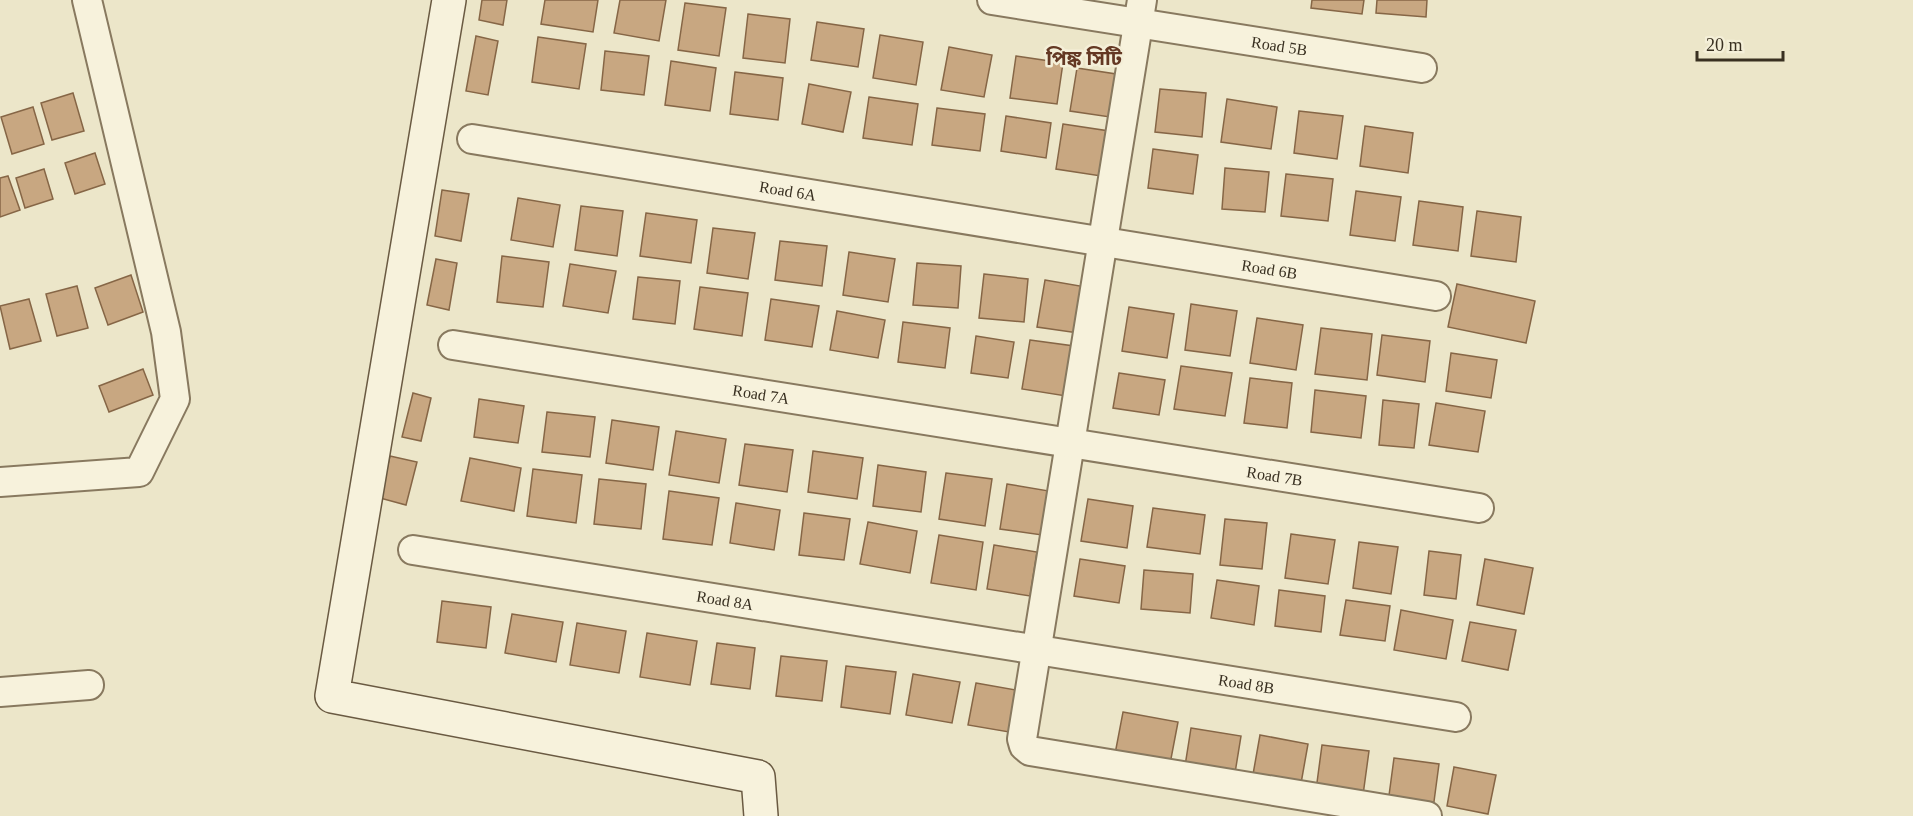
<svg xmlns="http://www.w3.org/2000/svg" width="1913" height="816" font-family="'Times New Roman','Noto Sans Bengali',serif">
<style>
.building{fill:#c8a781;stroke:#866646;stroke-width:1.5}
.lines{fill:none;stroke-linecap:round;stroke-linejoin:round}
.street-casing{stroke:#88795f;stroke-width:32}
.secondary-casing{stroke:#6a5a42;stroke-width:36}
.street{stroke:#f7f2dc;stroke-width:28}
.secondary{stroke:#f7f2dc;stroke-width:33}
.labels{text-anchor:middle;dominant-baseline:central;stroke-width:5;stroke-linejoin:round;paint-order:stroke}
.street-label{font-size:16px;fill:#393021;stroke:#f4efd8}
.quarter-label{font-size:20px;font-weight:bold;fill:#643823;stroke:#f4efd8}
</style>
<rect width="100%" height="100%" fill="#ece6c9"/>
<g class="building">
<path d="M482 0H507L503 25 479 20Z"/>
<path d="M545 0H598L593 32 541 24Z"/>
<path d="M620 0H666L659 41 614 33Z"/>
<path d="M1312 0H1364L1362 14 1311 8Z"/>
<path d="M1377 0H1427L1426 17 1376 13Z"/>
<path d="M685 3 726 8 719 56 678 50Z"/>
<path d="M748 14 790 19 785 63 743 58Z"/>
<path d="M817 22 864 29 858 67 811 60Z"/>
<path d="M880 35 923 42 916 85 873 78Z"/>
<path d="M476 36 498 41 488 95 466 91Z"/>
<path d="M538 37 586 44 579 89 532 82Z"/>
<path d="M949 47 992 55 984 97 941 90Z"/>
<path d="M605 51 649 56 644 95 601 90Z"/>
<path d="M1016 56 1063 63 1057 104 1010 98Z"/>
<path d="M671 61 716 68 710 111 665 105Z"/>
<path d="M1077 68 1116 74 1110 117 1070 111Z"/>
<path d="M735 72 783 78 778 120 730 114Z"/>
<path d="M809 84 851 92 843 132 802 124Z"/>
<path d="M1160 89 1206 93 1202 137 1155 132Z"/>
<path d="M73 93 84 131 52 140 41 103Z"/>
<path d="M869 97 918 104 912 145 863 138Z"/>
<path d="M1227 99 1277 107 1271 149 1221 142Z"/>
<path d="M33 107 44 144 12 154 1 117Z"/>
<path d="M937 108 985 114 980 151 932 145Z"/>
<path d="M1299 111 1343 116 1337 159 1294 153Z"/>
<path d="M1006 116 1051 123 1046 158 1001 151Z"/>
<path d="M1063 124 1109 131 1101 176 1056 169Z"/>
<path d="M1365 126 1413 133 1408 173 1360 166Z"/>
<path d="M1153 149 1198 155 1193 194 1148 188Z"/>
<path d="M95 153 105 184 75 194 65 163Z"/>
<path d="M1225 168 1269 172 1265 212 1222 209Z"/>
<path d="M44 169 53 199 25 208 16 178Z"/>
<path d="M1286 174 1333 179 1328 221 1281 216Z"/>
<path d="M8 176 20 210 0 217V178Z"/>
<path d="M442 190 469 194 461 241 435 236Z"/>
<path d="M1356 191 1401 197 1395 241 1350 235Z"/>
<path d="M518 198 560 205 553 247 511 240Z"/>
<path d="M1419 201 1463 207 1458 251 1413 245Z"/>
<path d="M581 206 623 211 617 256 575 250Z"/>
<path d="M1477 211 1521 217 1516 262 1471 256Z"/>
<path d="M646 213 697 220 691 263 640 256Z"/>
<path d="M713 228 755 233 748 279 707 273Z"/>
<path d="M780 241 827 246 822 286 775 280Z"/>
<path d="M849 252 895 259 888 302 843 295Z"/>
<path d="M502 256 549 262 543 307 497 302Z"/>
<path d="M436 259 457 263 449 310 427 305Z"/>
<path d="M917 263 961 266 958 308 913 305Z"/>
<path d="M570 264 616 271 608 313 563 306Z"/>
<path d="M984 274 1028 279 1024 322 979 318Z"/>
<path d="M131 275 143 312 108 325 95 288Z"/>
<path d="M638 277 680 281 675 324 633 319Z"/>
<path d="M1045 280 1086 287 1078 333 1037 327Z"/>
<path d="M1457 284 1535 301 1526 343 1448 327Z"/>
<path d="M77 286 88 328 57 336 46 294Z"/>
<path d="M700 287 748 293 742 336 694 329Z"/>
<path d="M29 299 41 341 10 349 0 306Z"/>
<path d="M771 299 819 306 812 347 765 340Z"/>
<path d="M1191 304 1237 311 1230 356 1185 350Z"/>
<path d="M1129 307 1174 314 1167 358 1122 351Z"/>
<path d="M837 311 885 320 878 358 830 350Z"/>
<path d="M1257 318 1303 325 1296 370 1250 363Z"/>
<path d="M903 322 950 328 945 368 898 362Z"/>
<path d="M1321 328 1372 334 1367 380 1315 374Z"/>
<path d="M1382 335 1430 341 1425 382 1377 375Z"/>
<path d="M976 336 1014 342 1008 378 971 373Z"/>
<path d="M1030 340 1074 346 1066 396 1022 389Z"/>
<path d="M1451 353 1497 360 1491 398 1446 391Z"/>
<path d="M1181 366 1232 373 1225 416 1174 409Z"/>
<path d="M143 369 153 395 109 412 99 386Z"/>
<path d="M1119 373 1165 380 1159 415 1113 408Z"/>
<path d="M1250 378 1292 383 1287 428 1244 423Z"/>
<path d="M1315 390 1366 396 1361 438 1311 432Z"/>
<path d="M413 393 431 398 421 441 402 437Z"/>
<path d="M479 399 524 406 518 443 474 437Z"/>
<path d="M1383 400 1419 404 1414 448 1379 445Z"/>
<path d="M1436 403 1485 411 1478 452 1429 445Z"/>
<path d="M547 412 595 417 590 457 542 452Z"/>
<path d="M612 420 659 427 653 470 606 463Z"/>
<path d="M676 431 726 439 719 483 669 475Z"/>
<path d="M745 444 793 450 787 492 739 485Z"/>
<path d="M813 451 863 458 857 499 808 492Z"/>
<path d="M390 456 417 462 406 505 380 498Z"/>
<path d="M470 458 521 468 514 511 461 501Z"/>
<path d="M878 465 926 472 921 512 873 506Z"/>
<path d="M533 469 582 475 576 523 527 516Z"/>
<path d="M946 473 992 479 985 526 939 519Z"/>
<path d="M599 479 646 484 641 529 594 524Z"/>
<path d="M1007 484 1049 491 1042 535 1000 529Z"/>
<path d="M669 491 719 498 712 545 663 539Z"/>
<path d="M1088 499 1133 506 1127 548 1081 541Z"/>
<path d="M736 503 780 510 774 550 730 543Z"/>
<path d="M1153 508 1205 515 1200 554 1147 547Z"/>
<path d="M804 513 850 519 844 560 799 555Z"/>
<path d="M1225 519 1267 523 1262 569 1220 565Z"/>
<path d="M868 522 917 531 910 573 860 564Z"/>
<path d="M1291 534 1335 540 1328 584 1285 578Z"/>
<path d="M939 535 983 542 976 590 931 583Z"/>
<path d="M1359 542 1398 547 1391 594 1353 588Z"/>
<path d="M994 545 1037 552 1030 596 987 589Z"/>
<path d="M1429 551 1461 555 1456 599 1424 595Z"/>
<path d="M1080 559 1125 566 1119 603 1074 596Z"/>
<path d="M1485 559 1533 568 1524 614 1477 605Z"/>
<path d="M1144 570 1193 574 1190 613 1141 609Z"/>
<path d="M1217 580 1259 586 1254 625 1211 618Z"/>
<path d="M1279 590 1325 596 1321 632 1275 626Z"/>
<path d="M1346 600 1390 606 1385 641 1340 635Z"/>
<path d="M442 601 491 607 486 648 437 642Z"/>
<path d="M1401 610 1453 620 1446 659 1394 650Z"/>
<path d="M512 614 563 622 556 662 505 653Z"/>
<path d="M1470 622 1516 630 1508 670 1462 661Z"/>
<path d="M577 623 626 631 619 673 570 665Z"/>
<path d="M647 633 697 641 690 685 640 677Z"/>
<path d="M717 643 755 648 750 689 711 684Z"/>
<path d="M781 656 827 661 822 701 776 696Z"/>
<path d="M846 666 896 672 890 714 841 707Z"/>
<path d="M913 674 960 682 952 723 906 715Z"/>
<path d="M976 683 1016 690 1009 732 968 725Z"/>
<path d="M1123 712 1178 722 1170 764 1115 754Z"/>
<path d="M1191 728 1241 736 1235 773 1185 766Z"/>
<path d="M1260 735 1308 744 1300 789 1252 780Z"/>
<path d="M1322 745 1369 751 1363 795 1316 790Z"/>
<path d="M1394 758 1439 764 1433 809 1388 803Z"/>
<path d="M1454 767 1496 775 1488 814 1447 806Z"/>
</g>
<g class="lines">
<g class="street-casing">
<g id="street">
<path id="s1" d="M992 0 1422 68"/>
<path d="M1142 0 1022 739 1024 746 1030 751 1427 816"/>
<path id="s2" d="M472 139 1436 296"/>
<path id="s3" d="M453 345 1479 508"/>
<path d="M0 482 139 472 175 399 166 332 87 0"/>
<path id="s4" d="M413 550 1456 717"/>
<path d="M0 692 89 685"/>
</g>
</g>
<g class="secondary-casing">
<path id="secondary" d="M449 0 332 696 758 777 761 816"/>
</g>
<use href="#street" class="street"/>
<use href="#secondary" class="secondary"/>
</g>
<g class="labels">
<g class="street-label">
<text stroke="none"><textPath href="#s1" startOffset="291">Road 5B</textPath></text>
<text stroke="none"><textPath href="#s2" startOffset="320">Road 6A</textPath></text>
<text stroke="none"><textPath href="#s2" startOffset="808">Road 6B</textPath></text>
<text stroke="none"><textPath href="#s3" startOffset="312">Road 7A</textPath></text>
<text stroke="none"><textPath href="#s3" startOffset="832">Road 7B</textPath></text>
<text stroke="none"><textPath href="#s4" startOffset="316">Road 8A</textPath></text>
<text stroke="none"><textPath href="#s4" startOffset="844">Road 8B</textPath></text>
</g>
<g class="quarter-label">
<text x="1084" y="58">পিঙ্ক সিটি</text>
</g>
</g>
<path d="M1697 51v9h86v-9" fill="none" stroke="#393021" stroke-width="3"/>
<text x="1706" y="51" font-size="18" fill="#393021" stroke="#f4efd8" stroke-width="4.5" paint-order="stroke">20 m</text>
</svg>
